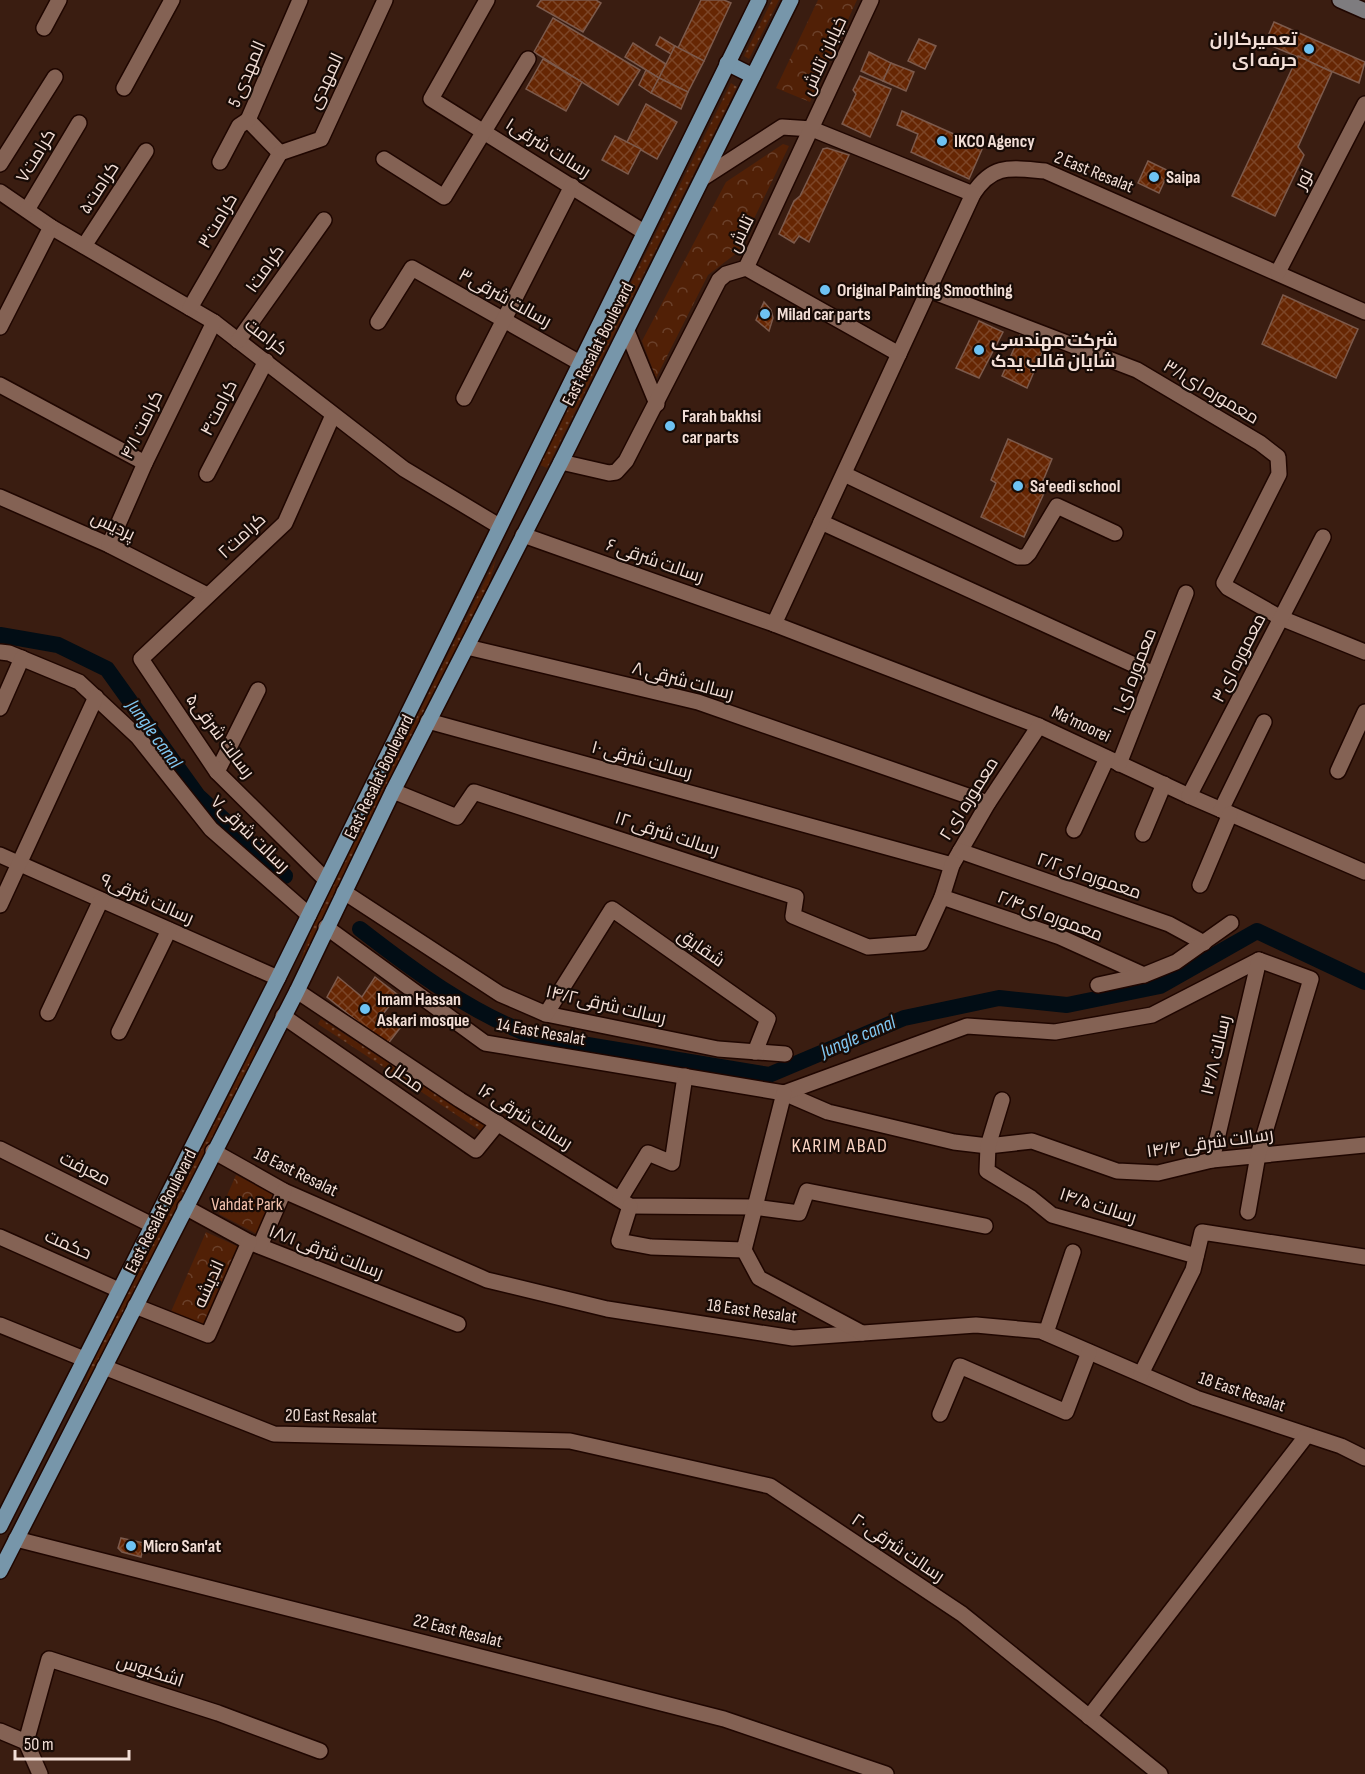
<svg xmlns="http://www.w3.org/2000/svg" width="1365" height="1774" font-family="'Sofia Sans Condensed',Cairo,sans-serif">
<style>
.grass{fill:url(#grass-dots)}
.park{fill:url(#park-crowns)}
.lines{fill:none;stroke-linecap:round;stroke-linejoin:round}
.canal{stroke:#020d15;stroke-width:16}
.building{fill:url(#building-cross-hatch);stroke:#7c5a4c;stroke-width:1.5}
.minor-casing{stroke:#1f0600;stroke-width:18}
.secondary-casing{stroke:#1f0600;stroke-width:18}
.primary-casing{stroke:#1f0600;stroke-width:18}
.minor{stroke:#846254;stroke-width:15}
.secondary{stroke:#7e7c7f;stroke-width:15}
.primary{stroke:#7796aa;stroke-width:15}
.poi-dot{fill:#6ec2f3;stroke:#180b06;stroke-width:2}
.labels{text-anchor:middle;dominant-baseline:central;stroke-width:4.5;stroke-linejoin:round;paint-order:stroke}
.poi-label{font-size:18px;font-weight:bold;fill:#f2ded6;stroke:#180b06;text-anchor:start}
.street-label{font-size:18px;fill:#f2ded6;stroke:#180b06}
.park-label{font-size:18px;fill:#f3c2ae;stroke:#180b06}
.water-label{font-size:20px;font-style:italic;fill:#80c8f3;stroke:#180b06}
.neighbourhood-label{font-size:20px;letter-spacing:1.5px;fill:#f9d2c1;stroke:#180b06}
</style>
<defs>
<pattern id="grass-dots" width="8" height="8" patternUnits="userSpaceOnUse" patternTransform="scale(1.5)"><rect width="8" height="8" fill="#512006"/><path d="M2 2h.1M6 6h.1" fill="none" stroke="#6a402a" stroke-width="1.8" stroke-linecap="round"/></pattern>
<pattern id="park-crowns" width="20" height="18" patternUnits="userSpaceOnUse" patternTransform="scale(1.5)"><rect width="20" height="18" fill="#512006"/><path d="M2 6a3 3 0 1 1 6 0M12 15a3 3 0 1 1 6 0" fill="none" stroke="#6a402a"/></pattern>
<pattern id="building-cross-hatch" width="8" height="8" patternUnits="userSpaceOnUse" patternTransform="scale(1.5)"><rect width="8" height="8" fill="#662603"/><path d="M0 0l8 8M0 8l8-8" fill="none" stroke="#7c4527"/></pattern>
</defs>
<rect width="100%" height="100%" fill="#3a1d11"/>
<g class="grass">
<path d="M772 0H779L749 59 744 56Z"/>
<path d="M731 83 737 87 547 468 540 465Z"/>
<path d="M496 559 488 588 298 969 313 924Z"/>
<path d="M321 1019 491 1129 487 1135 318 1024Z"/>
<path d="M254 1046 256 1058 73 1416 91 1366Z"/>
</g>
<g class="park">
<path d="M818 0H857L810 102 776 88Z"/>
<path d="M783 144 789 146 738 252 708 275 656 378 642 341 726 182Z"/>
<path d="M236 1175 275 1195 257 1234 219 1214Z"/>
<path d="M206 1232 239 1247 203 1326 170 1314Z"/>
</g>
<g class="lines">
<g class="canal">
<path d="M0 635 58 645 107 669 198 796 285 876"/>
<path d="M360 929C414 971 468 1011 533 1036L769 1075 904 1018 999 998 1067 1005 1160 986 1257 931 1365 982"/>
</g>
</g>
<g class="building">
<path d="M541 0H596L601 3 583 32 537 6Z"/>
<path d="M701 0H724L731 3 704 61 678 48Z"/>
<path d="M553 18 640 70 618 105 534 52Z"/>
<path d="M1274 22 1365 62 1359 83 1265 43Z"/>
<path d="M660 37 675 46 671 54 656 45Z"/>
<path d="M919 39 936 46 925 69 908 61Z"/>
<path d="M633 43 666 64 659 78 625 57Z"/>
<path d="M675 46 704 61 688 92 659 78Z"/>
<path d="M869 52 891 63 883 81 861 71Z"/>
<path d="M1298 56 1332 72 1298 147 1304 155 1275 216 1232 196Z"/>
<path d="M543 59 582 82 566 111 526 89Z"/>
<path d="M891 63 914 72 906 91 883 81Z"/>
<path d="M646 70 659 78 651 93 639 85Z"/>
<path d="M860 76 891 89 870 137 842 124 856 94 853 90Z"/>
<path d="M659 78 688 92 681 109 651 93Z"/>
<path d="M646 104 677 122 657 159 627 142Z"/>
<path d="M902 111 983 147 969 179 911 152 918 134 897 125Z"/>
<path d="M615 136 641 149 628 174 602 160Z"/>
<path d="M827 148 849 155 809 242 799 236 794 243 779 234 794 201 800 196 823 149Z"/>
<path d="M1148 161 1169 171 1159 193 1138 183Z"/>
<path d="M1283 295 1358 329 1336 378 1262 344Z"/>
<path d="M764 302 771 310 773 318 769 331 756 320Z"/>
<path d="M979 321 1003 332 979 378 956 368Z"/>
<path d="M1020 335 1045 346 1027 388 1002 376Z"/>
<path d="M1008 439 1052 459 1040 488 1044 493 1024 537 981 517 996 483 991 480Z"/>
<path d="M338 977 362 997 375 977 398 995 383 1014 400 1028 387 1045 327 997Z"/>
<path d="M121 1538 144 1543 141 1557 122 1552 118 1548Z"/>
</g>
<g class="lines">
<g class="minor-casing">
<g id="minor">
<path d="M487 0 431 99 644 232"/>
<path d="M44 28 59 0"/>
<path d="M124 88 172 0"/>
<path d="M280 153 321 139 385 0"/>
<path d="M280 153 248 120 300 0"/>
<path d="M384 159 444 197 528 59"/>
<path d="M220 162 239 126 248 120"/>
<path d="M0 164 55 77"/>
<path d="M703 178 782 127 812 129 973 194C993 163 1011 168 1045 171L1365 312"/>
<path d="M0 192 51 227 214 322 404 469 499 526"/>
<path d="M27 210 79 123"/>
<path d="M84 246 146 151"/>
<path d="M746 268 899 354"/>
<path d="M1278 272 1365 104"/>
<path d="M929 290 1137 370 1260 443 1278 457 1279 474 1224 583 1228 588 1281 618 1365 652"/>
<path d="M190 308 280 153"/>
<path d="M378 322 412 268 580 363"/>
<path d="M0 327 51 227"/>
<path d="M627 331 657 404"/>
<path d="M238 341 324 220"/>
<path d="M0 385 145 463"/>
<path d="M464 398 572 186"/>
<path d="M561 462 609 473 616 472 626 461 719 280 726 274 746 268 871 0"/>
<path d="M207 474 266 361"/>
<path d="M844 474 1018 557H1025L1029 553 1057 506 1115 533"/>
<path d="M0 497 109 545 207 595"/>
<path d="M821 522 1154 674"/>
<path d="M523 535 774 624 1039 726 1189 796 1365 872"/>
<path d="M109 545 145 463 214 322"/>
<path d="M774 624 973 194"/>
<path d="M467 647 698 702 988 803"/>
<path d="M0 652 9 653 79 682 138 737 211 829 309 915"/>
<path d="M0 708 22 658"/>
<path d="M428 721 952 865"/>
<path d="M1119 764 1186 593"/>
<path d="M1338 771 1365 712"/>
<path d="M217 772 258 690"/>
<path d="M393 791 457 817 474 792 796 897 793 916 868 947 921 943 942 897 952 865 988 803 1039 726"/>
<path d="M1189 796 1323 537"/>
<path d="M1221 810 1264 722"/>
<path d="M1074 830 1107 758"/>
<path d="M1143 834 1164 784"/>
<path d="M960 851 1169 924 1204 943"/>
<path d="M0 855 278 978"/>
<path d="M326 880 217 772 141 659 285 523 333 415"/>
<path d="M1200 885 1230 814"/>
<path d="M344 892 500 994 546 1014 718 1049 785 1054"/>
<path d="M942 897 1060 937 1144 975"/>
<path d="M0 905 96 697"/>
<path d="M326 927 485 1043 784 1093 828 1112 954 1142 988 1146 1032 1141 1117 1171 1158 1173 1212 1160 1365 1145"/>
<path d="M1098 985 1144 975 1176 962 1231 923"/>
<path d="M297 991 460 1100 630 1206 754 1207 799 1213 807 1191 985 1226"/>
<path d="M48 1013 101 900"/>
<path d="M546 1014 612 909 768 1019 755 1052"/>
<path d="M283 1016 476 1150 498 1123"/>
<path d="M119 1032 169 930"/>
<path d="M784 1093 967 1026 1055 1032 1152 1015 1259 960 1311 979 1258 1155 1248 1212"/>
<path d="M1002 1100 988 1146 987 1171 1031 1198 1052 1215 1196 1256"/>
<path d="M0 1149 152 1225"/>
<path d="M213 1151 284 1191 487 1280 607 1309 793 1338 976 1325 1041 1331 1196 1398 1341 1446 1365 1458"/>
<path d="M1212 1160 1259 960"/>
<path d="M620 1199 648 1153 672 1163 685 1076"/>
<path d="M630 1206 619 1241 651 1247 744 1250 784 1093"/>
<path d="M185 1207 249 1242 458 1324"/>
<path d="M0 1237 119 1290"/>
<path d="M260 1246 284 1191"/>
<path d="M744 1250 759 1278 862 1333"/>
<path d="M135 1306 208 1335 249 1242"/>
<path d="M0 1325 84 1359"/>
<path d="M1046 1333 1073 1252"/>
<path d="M104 1367 274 1434 570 1441 770 1486 962 1614 1160 1774"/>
<path d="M1141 1374 1193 1270 1202 1232 1365 1257"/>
<path d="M940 1414 960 1366 1066 1412 1089 1352"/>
<path d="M16 1539 724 1719 886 1774"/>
<path d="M1089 1717 1307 1435"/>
<path d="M0 1731 26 1742 40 1774"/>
<path d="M26 1742 49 1659 218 1713 320 1751"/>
</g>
</g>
<g class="secondary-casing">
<path id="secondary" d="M1340 0 1365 11"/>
</g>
<g class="primary-casing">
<g id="primary">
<path d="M727 63 753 76"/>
<path d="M0 1526 278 978 759 0"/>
<path d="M0 1571 297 991 393 791 561 462 791 0"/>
</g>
</g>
<use href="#minor" class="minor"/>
<use href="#secondary" class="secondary"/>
<use href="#primary" class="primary"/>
</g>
<g class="poi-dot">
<circle cx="1309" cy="49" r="6"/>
<circle cx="942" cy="141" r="6"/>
<circle cx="1154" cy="177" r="6"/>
<circle cx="825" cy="290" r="6"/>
<circle cx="765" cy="314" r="6"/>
<circle cx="979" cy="350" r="6"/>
<circle cx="670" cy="426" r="6"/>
<circle cx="1018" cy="486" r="6"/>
<circle cx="365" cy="1009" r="6"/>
<circle cx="131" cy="1546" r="6"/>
</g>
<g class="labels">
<g class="poi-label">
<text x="1297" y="39" text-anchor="end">تعمیرکاران<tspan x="1297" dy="21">حرفه ای</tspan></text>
<text x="954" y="141">IKCO Agency</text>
<text x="1166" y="177">Saipa</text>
<text x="837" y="290">Original Painting Smoothing</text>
<text x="777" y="314">Milad car parts</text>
<text x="991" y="340">شرکت مهندسی<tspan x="991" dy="21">شایان قالب یدک</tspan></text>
<text x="682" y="416">Farah bakhsi<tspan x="682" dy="21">car parts</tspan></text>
<text x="1030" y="486">Sa'eedi school</text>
<text x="377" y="999">Imam Hassan<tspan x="377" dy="21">Askari mosque</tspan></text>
<text x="143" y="1546">Micro San'at</text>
</g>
<g class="street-label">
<text transform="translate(824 56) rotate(-65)">خیابان تلاش</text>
<text transform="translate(247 74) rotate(-67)">المهدی 5</text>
<text transform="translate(326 81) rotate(-65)">المهدی</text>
<text transform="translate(548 148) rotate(32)">رسالت شرقی۱</text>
<text transform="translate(36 156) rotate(-59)">کرامت۷</text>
<text transform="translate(1094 172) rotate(22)">2 East Resalat</text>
<text transform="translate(1304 179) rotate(-63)">نور</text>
<text transform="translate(99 188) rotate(-57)">کرامت۵</text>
<text transform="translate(218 221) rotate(-60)">کرامت۳</text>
<text transform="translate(741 234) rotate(-65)">تلاش</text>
<text transform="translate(265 269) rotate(-55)">کرامت۱</text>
<text transform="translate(505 298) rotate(29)">رسالت شرقی۳</text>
<text transform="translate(266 337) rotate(37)">کرامت</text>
<text transform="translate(598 344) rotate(-63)">East Resalat Boulevard</text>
<text transform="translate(1211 392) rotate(31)">معموره ای۳/۱</text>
<text transform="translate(219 408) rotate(-63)">کرامت۴</text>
<text transform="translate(142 425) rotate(-64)">کرامت ۴/۱</text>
<text transform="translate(113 526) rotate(25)">پردیس</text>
<text transform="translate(242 536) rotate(-43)">کرامت۲</text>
<text transform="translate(655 561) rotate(19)">رسالت شرقی ۶</text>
<text transform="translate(1239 658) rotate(-63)">معموره ای۳</text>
<text transform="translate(1135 671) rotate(-69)">معموره ای۱</text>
<text transform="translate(683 681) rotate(15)">رسالت شرقی ۸</text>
<text transform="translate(1081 724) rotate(25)">Ma'moorei</text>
<text transform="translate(220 736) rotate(53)">رسالت شرقی۵</text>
<text transform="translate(642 760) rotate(15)">رسالت شرقی ۱۰</text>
<text transform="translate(379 777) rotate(-64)">East Resalat Boulevard</text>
<text transform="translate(969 799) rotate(-58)">معموره ای۲</text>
<text transform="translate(250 834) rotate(44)">رسالت شرقی۷</text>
<text transform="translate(667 834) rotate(18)">رسالت شرقی ۱۲</text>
<text transform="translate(1089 876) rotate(19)">معموره ای۲/۲</text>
<text transform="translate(147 899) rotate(24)">رسالت شرقی۹</text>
<text transform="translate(1050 916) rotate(21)">معموره ای۲/۴</text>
<text transform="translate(701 948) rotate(35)">شقایق</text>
<text transform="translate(606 1005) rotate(13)">رسالت شرقی۱۴/۲</text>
<text transform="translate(541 1032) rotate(10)">14 East Resalat</text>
<text transform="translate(1216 1055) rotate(-77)">رسالت ۱۴/۸</text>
<text transform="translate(405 1077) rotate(35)">محلل</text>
<text transform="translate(525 1117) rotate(32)">رسالت شرقی ۱۶</text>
<text transform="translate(1210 1143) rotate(-8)">رسالت شرقی ۱۴/۴</text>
<text transform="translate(85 1169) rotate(26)">معرفت</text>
<text transform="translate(296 1172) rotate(26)">18 East Resalat</text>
<text transform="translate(1098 1206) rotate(18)">رسالت ۱۴/۵</text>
<text transform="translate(161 1211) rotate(-63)">East Resalat Boulevard</text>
<text transform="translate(68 1245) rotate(24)">حکمت</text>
<text transform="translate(326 1252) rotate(21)">رسالت شرقی ۱۸/۱</text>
<text transform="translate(209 1284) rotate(-66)">اندیشه</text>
<text transform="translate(752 1311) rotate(8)">18 East Resalat</text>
<text transform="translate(1242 1392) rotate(19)">18 East Resalat</text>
<text transform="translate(331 1416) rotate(1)">20 East Resalat</text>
<text transform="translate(898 1548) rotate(34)">رسالت شرقی ۲۰</text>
<text transform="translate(458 1631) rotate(14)">22 East Resalat</text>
<text transform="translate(150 1671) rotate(18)">اشکبوس</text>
</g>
<g class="park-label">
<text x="247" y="1204">Vahdat Park</text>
</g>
<g class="water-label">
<text transform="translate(154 734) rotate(54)">Jungle canal</text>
<text transform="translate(858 1037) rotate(-23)">Jungle canal</text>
</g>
<g class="neighbourhood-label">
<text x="840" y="1146">KARIM ABAD</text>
</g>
</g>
<path d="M15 1750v9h114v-9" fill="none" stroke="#f2ded6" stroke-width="3"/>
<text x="24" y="1750" font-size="18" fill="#f2ded6" stroke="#180b06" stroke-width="4.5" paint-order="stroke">50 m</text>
</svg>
